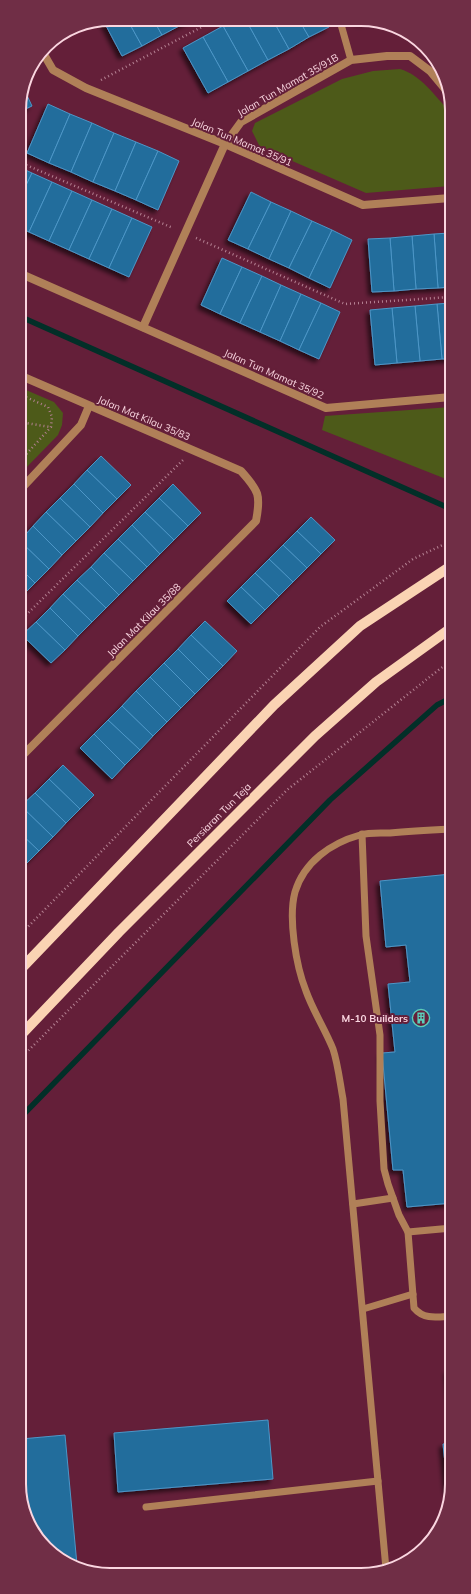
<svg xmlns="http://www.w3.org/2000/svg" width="471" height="1594" font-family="Mulish,sans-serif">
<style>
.green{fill:#4d5a19}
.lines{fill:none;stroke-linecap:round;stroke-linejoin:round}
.stream{stroke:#022f28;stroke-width:5.5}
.building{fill:#206d9c;stroke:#4d96c7;filter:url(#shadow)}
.path{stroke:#b58293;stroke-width:2.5;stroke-dasharray:1 3;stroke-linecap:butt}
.lane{stroke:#b08058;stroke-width:7}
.street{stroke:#b08058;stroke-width:8}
.primary{stroke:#fad3b3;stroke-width:10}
.labels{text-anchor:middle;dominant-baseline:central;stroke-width:4;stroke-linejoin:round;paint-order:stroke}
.street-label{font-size:10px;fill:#fad6e0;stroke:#641f39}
.poi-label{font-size:10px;font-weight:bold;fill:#fad6e0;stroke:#641f39;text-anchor:end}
.rim{fill:none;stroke:#fad6e0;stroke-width:2}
</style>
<defs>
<filter id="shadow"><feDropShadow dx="-3.5" dy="3.5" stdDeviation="2" flood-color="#0009"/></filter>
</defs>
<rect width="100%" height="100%" fill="#641f39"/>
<g class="green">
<path d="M400 69C421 75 435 96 450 112V186L366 193 260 147 252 131 255 123 342 79 373 71Z"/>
<path d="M19 387 54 402 63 413 62 425 58 435 20 474Z"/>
<path d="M451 407V481L322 430 325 416Z"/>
</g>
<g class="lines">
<g class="stream">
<path d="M19 316 451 509"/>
<path d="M20 1118 330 800 437 705 451 698"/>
</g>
</g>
<g class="building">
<path d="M110 19H127L142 46 122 56 103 20Z"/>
<path d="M127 19H153L162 35 142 46Z"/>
<path d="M153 19H178L181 25 162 35Z"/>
<path d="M178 19 192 20 181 25Z"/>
<path d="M233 20H246L268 60 248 71 223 26Z"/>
<path d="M246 20H273L289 49 268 60Z"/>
<path d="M273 20H299L309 37 289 49Z"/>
<path d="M299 20H326L329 27 309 37Z"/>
<path d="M358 21H379L358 22Z"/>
<path d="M223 26 248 71 228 82 203 37Z"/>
<path d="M203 37 228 82 208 93 183 48Z"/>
<path d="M23 87 32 106 19 112V104Z"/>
<path d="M48 104 70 114 49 163 27 153Z"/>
<path d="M70 114 92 123 71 172 49 163Z"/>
<path d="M92 123 114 133 93 182 71 172Z"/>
<path d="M114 133 136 142 115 191 93 182Z"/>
<path d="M136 142 158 151 136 200 115 191Z"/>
<path d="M158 151 179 161 158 210 136 200Z"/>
<path d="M19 167 32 173 19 200Z"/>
<path d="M32 173 52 182 29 232 19 227V200Z"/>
<path d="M52 182 72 191 49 241 29 232Z"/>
<path d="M72 191 92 200 69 250 49 241Z"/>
<path d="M251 192 271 202 248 249 228 240Z"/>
<path d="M92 200 112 209 89 259 69 250Z"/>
<path d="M271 202 291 211 269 259 248 249Z"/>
<path d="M112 209 132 218 109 268 89 259Z"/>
<path d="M291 211 312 221 289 268 269 259Z"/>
<path d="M132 218 152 227 129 277 109 268Z"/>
<path d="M312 221 332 230 309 278 289 268Z"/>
<path d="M332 230 352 240 330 288 309 278Z"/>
<path d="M450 233 451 287 438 288 434 234Z"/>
<path d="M434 234 438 288 416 289 412 236Z"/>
<path d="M412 236 416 289 394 291 390 238Z"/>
<path d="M390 238 394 291 372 292 368 239Z"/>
<path d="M222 258 242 267 220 314 201 305Z"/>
<path d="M242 267 262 276 240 323 220 314Z"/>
<path d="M262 276 281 285 260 332 240 323Z"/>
<path d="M281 285 301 294 280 341 260 332Z"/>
<path d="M301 294 321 303 299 350 280 341Z"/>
<path d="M321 303 340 312 319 359 299 350Z"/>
<path d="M451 303V359H442L437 304Z"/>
<path d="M437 304 442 359 420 361 415 306Z"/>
<path d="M415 306 420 361 397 363 392 308Z"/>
<path d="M392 308 397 363 375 365 370 310Z"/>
<path d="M101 456 131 485 117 499 87 470Z"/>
<path d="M87 470 117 499 103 513 74 484Z"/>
<path d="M74 484 103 513 90 527 60 498Z"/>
<path d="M173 484 201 513 188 526 159 498Z"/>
<path d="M60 498 90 527 76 541 46 512Z"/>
<path d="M159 498 188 526 174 540 145 512Z"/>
<path d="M46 512 76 541 62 555 33 526Z"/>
<path d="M145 512 174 540 160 554 132 525Z"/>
<path d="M311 517 335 540 321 554 297 531Z"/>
<path d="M132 525 160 554 147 567 118 539Z"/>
<path d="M33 526 62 555 49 569 20 541Z"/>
<path d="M297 531 321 554 307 568 283 545Z"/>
<path d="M118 539 147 567 133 581 104 553Z"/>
<path d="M20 541 49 569 35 583 20 568Z"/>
<path d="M283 545 307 568 293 582 269 559Z"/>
<path d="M104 553 133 581 119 595 91 567Z"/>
<path d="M269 559 293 582 279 596 255 573Z"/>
<path d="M91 567 119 595 106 608 77 580Z"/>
<path d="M20 568 35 583 21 597 20 595Z"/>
<path d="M255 573 279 596 265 610 241 587Z"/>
<path d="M77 580 106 608 92 622 63 594Z"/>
<path d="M241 587 265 610 251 624 227 601Z"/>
<path d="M63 594 92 622 78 636 50 608Z"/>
<path d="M50 608 78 636 65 650 36 622Z"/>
<path d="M205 621 237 651 223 666 191 635Z"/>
<path d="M36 622 65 650 51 663 22 635Z"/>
<path d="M191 635 223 666 209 680 178 649Z"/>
<path d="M178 649 209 680 195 694 164 663Z"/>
<path d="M164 663 195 694 181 708 150 677Z"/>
<path d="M150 677 181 708 167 722 136 691Z"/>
<path d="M136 691 167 722 153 736 122 706Z"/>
<path d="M122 706 153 736 140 750 108 720Z"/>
<path d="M108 720 140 750 125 765 94 734Z"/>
<path d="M94 734 125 765 112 779 80 748Z"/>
<path d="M63 765 94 795 80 809 49 779Z"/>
<path d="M49 779 80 809 66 823 35 793Z"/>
<path d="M35 793 66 823 53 837 21 806Z"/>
<path d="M21 806 53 837 39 851 20 833Z"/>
<path d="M20 833 39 851 25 865 20 860Z"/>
<path d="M20 860 25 865 20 870Z"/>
<path d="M451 874 452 1203 407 1207 403 1170H393L382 1053 395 1052 388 984 410 982 406 945 386 947 380 881Z"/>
<path d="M452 1370V1408L448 1371Z"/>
<path d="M268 1420 273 1479 118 1492 114 1433Z"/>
<path d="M65 1435 77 1565 45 1548 21 1502V1439Z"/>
<path d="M452 1443V1490L448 1491 443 1444Z"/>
</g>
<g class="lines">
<g class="path">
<path d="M101 80 215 20"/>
<path d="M19 162 173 228"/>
<path d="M196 238 345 304 451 297"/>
<path d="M19 394 48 407 52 417 51 427 20 461"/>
<path d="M20 425 26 423 50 427"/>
<path d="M20 621 183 460"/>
<path d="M20 935 320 627 413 559 451 541"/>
<path d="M20 1059 287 790 441 668 451 662"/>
</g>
<g class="lane">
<path d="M340 21 351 60"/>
<path d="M362 834 366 936 380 1035V1101L384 1169 388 1184 399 1215 408 1232"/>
<path d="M353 1204 393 1198"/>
<path d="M452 1228 408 1232 414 1308C424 1320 437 1317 452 1316"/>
<path d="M363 1309 413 1294"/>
<path d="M146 1507 378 1481"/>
<path d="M386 1569 343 1099C340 1083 338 1064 333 1049 325 1029 313 1011 306 991 296 966 288 918 295 892 304 862 331 843 360 835 370 832 381 833 390 833 411 831 431 830 451 829"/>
</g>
<g class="street">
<path d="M42 51 53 70 86 88 225 144 363 205 450 198"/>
<path d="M19 273 326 408 451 397"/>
<path d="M143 327 225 144 241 122 351 60 387 56H410L430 71 450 95"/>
<path d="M19 375 241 471C259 491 261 495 256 521L20 758"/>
<path d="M20 490 81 425 89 406"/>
</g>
<g class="primary">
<path d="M20 970 274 705 360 626 451 566"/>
<path d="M20 1036 119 932 315 736 376 682 451 628"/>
</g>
</g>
<defs>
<g id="building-ring" transform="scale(0.9)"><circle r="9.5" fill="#641f39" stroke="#5cceba" stroke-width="1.5"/><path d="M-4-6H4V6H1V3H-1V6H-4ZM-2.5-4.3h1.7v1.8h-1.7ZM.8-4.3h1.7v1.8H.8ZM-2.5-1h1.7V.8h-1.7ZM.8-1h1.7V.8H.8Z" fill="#5cceba"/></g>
</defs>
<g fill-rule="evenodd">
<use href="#building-ring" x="421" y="1018"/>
</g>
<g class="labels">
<g class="street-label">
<text transform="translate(288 85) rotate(-30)">Jalan Tun Mamat 35/91B</text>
<text transform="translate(242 142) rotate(23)">Jalan Tun Mamat 35/91</text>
<text transform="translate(274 374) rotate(24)">Jalan Tun Mamat 35/92</text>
<text transform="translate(144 418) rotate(23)">Jalan Mat Kilau 35/83</text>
<text transform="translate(144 620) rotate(-45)">Jalan Mat Kilau 35/88</text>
<text transform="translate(219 815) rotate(-45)">Persiaran Tun Teja</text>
</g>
<g class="poi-label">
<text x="408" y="1018">M-10 Builders</text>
</g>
</g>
<path d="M0 0H471V1594H0ZM110 26H361A84 84 0 0 1 445 110V1484A84 84 0 0 1 361 1568H110A84 84 0 0 1 26 1484V110A84 84 0 0 1 110 26Z" fill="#702e46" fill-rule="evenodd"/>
<path class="rim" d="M110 26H361A84 84 0 0 1 445 110V1484A84 84 0 0 1 361 1568H110A84 84 0 0 1 26 1484V110A84 84 0 0 1 110 26Z"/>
</svg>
